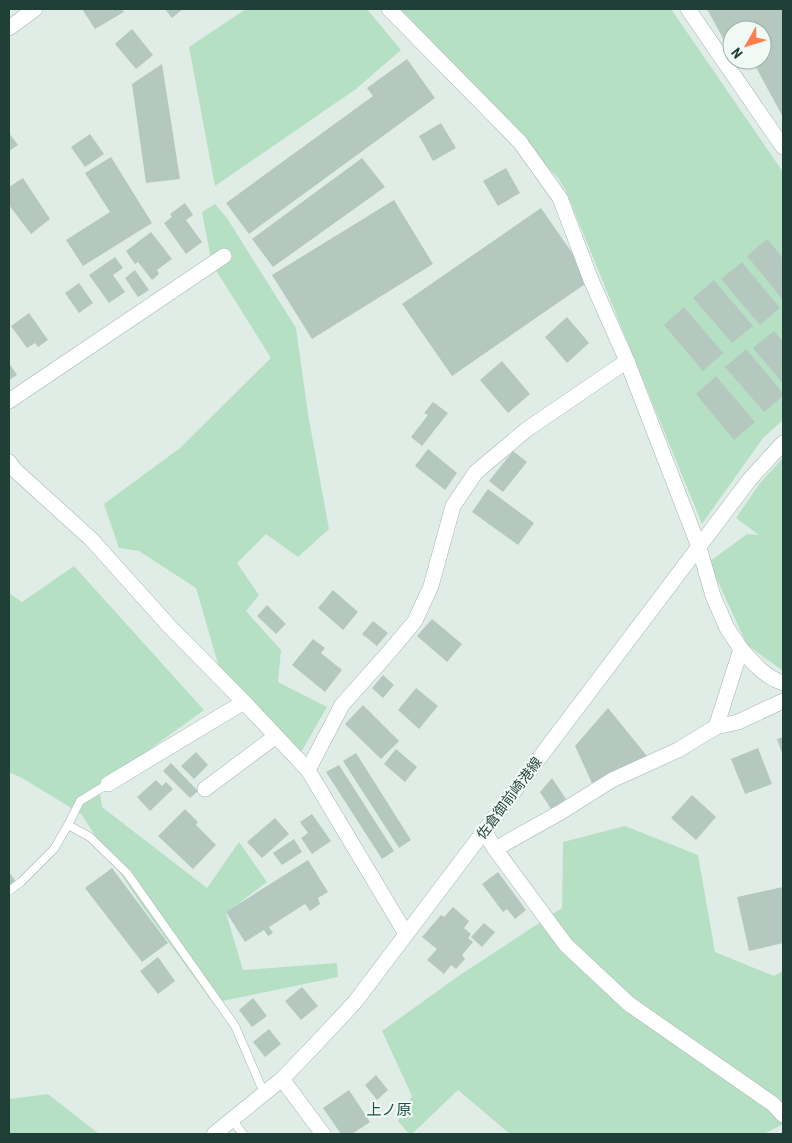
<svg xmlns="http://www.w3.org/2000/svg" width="792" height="1143" font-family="'Roboto Condensed','Noto Sans JP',sans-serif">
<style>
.green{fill:#b6e0c3}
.building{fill:#b5c8c0}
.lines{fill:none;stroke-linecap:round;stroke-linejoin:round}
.lane-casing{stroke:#a2b5af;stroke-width:9}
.street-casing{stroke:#a2b5af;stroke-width:16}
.secondary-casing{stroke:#9db9b0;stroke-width:16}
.lane{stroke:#fff;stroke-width:8}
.street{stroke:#fff;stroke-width:15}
.secondary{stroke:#fff;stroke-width:15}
.labels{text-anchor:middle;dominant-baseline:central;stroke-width:4.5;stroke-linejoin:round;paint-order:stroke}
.street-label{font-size:14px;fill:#1f3f37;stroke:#f1f9f5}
.neighbourhood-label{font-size:15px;fill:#195346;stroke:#f1f9f5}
</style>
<rect width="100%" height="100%" fill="#e0ede7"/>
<g class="green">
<path d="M246 9H367L401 50 356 89 215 186 189 47Z"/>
<path d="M400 9H671L783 172V420L763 438 702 524 565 189 558 178Z"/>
<path d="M215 204 227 218 296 328 308 414 329 529 298 557 266 534 237 563 259 595 246 611 281 650 278 682 327 707 300 754 221 674 196 588 139 551 119 548 104 504 180 448 271 358 212 264 202 212Z"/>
<path d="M783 458V671L747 645 709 562 747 534 759 535 736 518 760 483Z"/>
<path d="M74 566 204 710 99 786 102 807 207 888 239 842 267 882 226 913 243 970 337 963 338 977 213 1003 142 906 81 814 22 778 9 772V593L22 602Z"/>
<path d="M625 826 698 855 715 952 774 976 783 971V1124L764 1134H510L458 1090 412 1134H409L398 1121 412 1096 382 1031 457 977 562 908 563 842Z"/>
<path d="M48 1094 99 1134H9V1099Z"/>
</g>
<g class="building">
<path d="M82 9H122L124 12 95 29Z"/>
<path d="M165 9H183L172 18Z"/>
<path d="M707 9H783V117L752 60H762V30H732V50L730 51Z"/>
<path d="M132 29 153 55 136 69 115 44Z"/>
<path d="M407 59 435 98 249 234 226 203 373 96 367 88Z"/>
<path d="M162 64 180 179 146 183 132 84Z"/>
<path d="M441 123 456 148 433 161 419 136Z"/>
<path d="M9 133 18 145 9 151Z"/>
<path d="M90 134 104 154 85 167 71 147Z"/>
<path d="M111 157 152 223 83 266 66 240 110 212 85 173Z"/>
<path d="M362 158 385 187 273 267 252 239Z"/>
<path d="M506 168 520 193 498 206 483 181Z"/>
<path d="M23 178 50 219 31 234 9 205V187Z"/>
<path d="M394 200 433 264 312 339 272 275Z"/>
<path d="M185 203 193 215 186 220 202 242 186 254 164 223 172 217 170 214Z"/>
<path d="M541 208 591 280 452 376 402 304Z"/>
<path d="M151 232 172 259 157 270 159 274 152 280 138 262 135 264 126 251Z"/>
<path d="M767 239 783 258V300L747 256Z"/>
<path d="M115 257 123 268 113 275 125 292 109 303 89 275Z"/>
<path d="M742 262 780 308 760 325 721 279Z"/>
<path d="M135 270 149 290 138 297 125 278Z"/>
<path d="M714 280 753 326 732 343 693 298Z"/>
<path d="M79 283 93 303 79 313 65 293Z"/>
<path d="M684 307 723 353 703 371 664 325Z"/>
<path d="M29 313 48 340 38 347 35 343 27 348 11 326Z"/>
<path d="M567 317 589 343 567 363 545 337Z"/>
<path d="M774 331 783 342V384L753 348Z"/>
<path d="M746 349 783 393V396L764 412 725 367Z"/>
<path d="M502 361 530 394 508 413 480 380Z"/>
<path d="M9 363 17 375 9 380Z"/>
<path d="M716 376 755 422 734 440 696 394Z"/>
<path d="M433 402 448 413 422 446 411 437 428 415 424 413Z"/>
<path d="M428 449 457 473 445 490 415 466Z"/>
<path d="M513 451 527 462 503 492 489 481Z"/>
<path d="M488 489 534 523 518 545 472 512Z"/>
<path d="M333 590 358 612 343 630 318 608Z"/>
<path d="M267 605 286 624 276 634 257 616Z"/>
<path d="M432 619 462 644 447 662 417 636Z"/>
<path d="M373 621 388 633 377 646 362 634Z"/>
<path d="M313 639 325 648 321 653 342 670 325 692 292 665Z"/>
<path d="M383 675 394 685 383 698 372 688Z"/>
<path d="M416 688 438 706 419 729 398 710Z"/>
<path d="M363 705 399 741 381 759 345 724Z"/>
<path d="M608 708 647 756 592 783 575 746Z"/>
<path d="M783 737V756L777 739Z"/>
<path d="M758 748 772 784 745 794 731 759Z"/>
<path d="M396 749 417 767 405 782 384 764Z"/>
<path d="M196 752 208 765 194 779 181 766Z"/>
<path d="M356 753 411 840 399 848 343 761Z"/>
<path d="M171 763 198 791 190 798 163 771Z"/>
<path d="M339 765 394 851 382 859 326 772Z"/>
<path d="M552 778 566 799 551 809 540 792Z"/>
<path d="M156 780 162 786 166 782 173 789 150 811 137 797Z"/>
<path d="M692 795 716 817 696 840 671 818Z"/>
<path d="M185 809 198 822 196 825 216 845 193 869 158 836Z"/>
<path d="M312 814 331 841 312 854 301 838 308 833 300 822Z"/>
<path d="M275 818 289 834 262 858 247 842Z"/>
<path d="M294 839 302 852 282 865 273 853Z"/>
<path d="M308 860 328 892 318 898 320 904 310 911 305 904 269 927 273 933 268 936 264 930 245 942 226 912Z"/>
<path d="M112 868 168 943 142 962 85 888Z"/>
<path d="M9 872 16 882 9 887Z"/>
<path d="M498 872 526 910 515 919 507 909 503 912 482 884Z"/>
<path d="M783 887V943L749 951 737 897Z"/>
<path d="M453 907 469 921 464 928 471 934 468 938 473 942 462 955 465 959 456 969 451 965 444 974 427 960 437 949 422 937 441 915 444 917Z"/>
<path d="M484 923 495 932 482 947 471 937Z"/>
<path d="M158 957 175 981 158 994 140 971Z"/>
<path d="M302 987 318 1006 301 1020 285 1001Z"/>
<path d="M253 998 267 1016 252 1027 239 1010Z"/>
<path d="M269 1029 281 1044 265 1057 253 1042Z"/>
<path d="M376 1075 388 1090 377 1100 365 1085Z"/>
<path d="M349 1090 370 1122 352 1134H341L323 1108Z"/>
</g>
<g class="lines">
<g class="lane-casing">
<g id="lane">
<path d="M68 825 80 801 108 784"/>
<path d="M9 891 21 882 54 849 68 825 90 837 127 873 235 1026 264 1093"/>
<path d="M232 1120 243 1134"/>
</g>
</g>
<g class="street-casing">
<g id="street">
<path d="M389 9 520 142 560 198 591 280 627 361 699 547 713 596 727 628 741 649 716 727"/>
<path d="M688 9 783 147"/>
<path d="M9 28 35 9"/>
<path d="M9 401 224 256"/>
<path d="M9 462 16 471 91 539 170 627 244 702 308 770 406 934"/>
<path d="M741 649C753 663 765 677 783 683"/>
<path d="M308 770 342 705 390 651 415 621 431 586 453 506 476 472 526 430 627 361"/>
<path d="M108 784 244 702"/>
<path d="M205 789 276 736"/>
<path d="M484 831 495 849 566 945 629 1004 773 1104 783 1115"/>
<path d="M495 849 561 812 612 780 678 750 716 727 738 722 783 701"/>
<path d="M282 1079 323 1134"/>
</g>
</g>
<g class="secondary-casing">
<path id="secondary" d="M214 1134 282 1079 312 1048 355 1002 750 479 783 443"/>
</g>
<use href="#lane" class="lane"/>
<use href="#street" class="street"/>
<use href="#secondary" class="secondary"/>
</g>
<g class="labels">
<g class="street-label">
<text transform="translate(509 798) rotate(-53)">佐倉御前崎港線</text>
</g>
<g class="neighbourhood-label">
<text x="389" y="1110">上ノ原</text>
</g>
</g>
<rect width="792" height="1143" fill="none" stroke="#1f3f37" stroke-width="20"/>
<g transform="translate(747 45) rotate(231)"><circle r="24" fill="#f1f9f5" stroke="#9dafa9"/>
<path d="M0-4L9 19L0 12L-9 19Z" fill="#ff7c4c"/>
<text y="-8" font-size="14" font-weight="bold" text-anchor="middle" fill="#1f3f37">N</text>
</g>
</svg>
